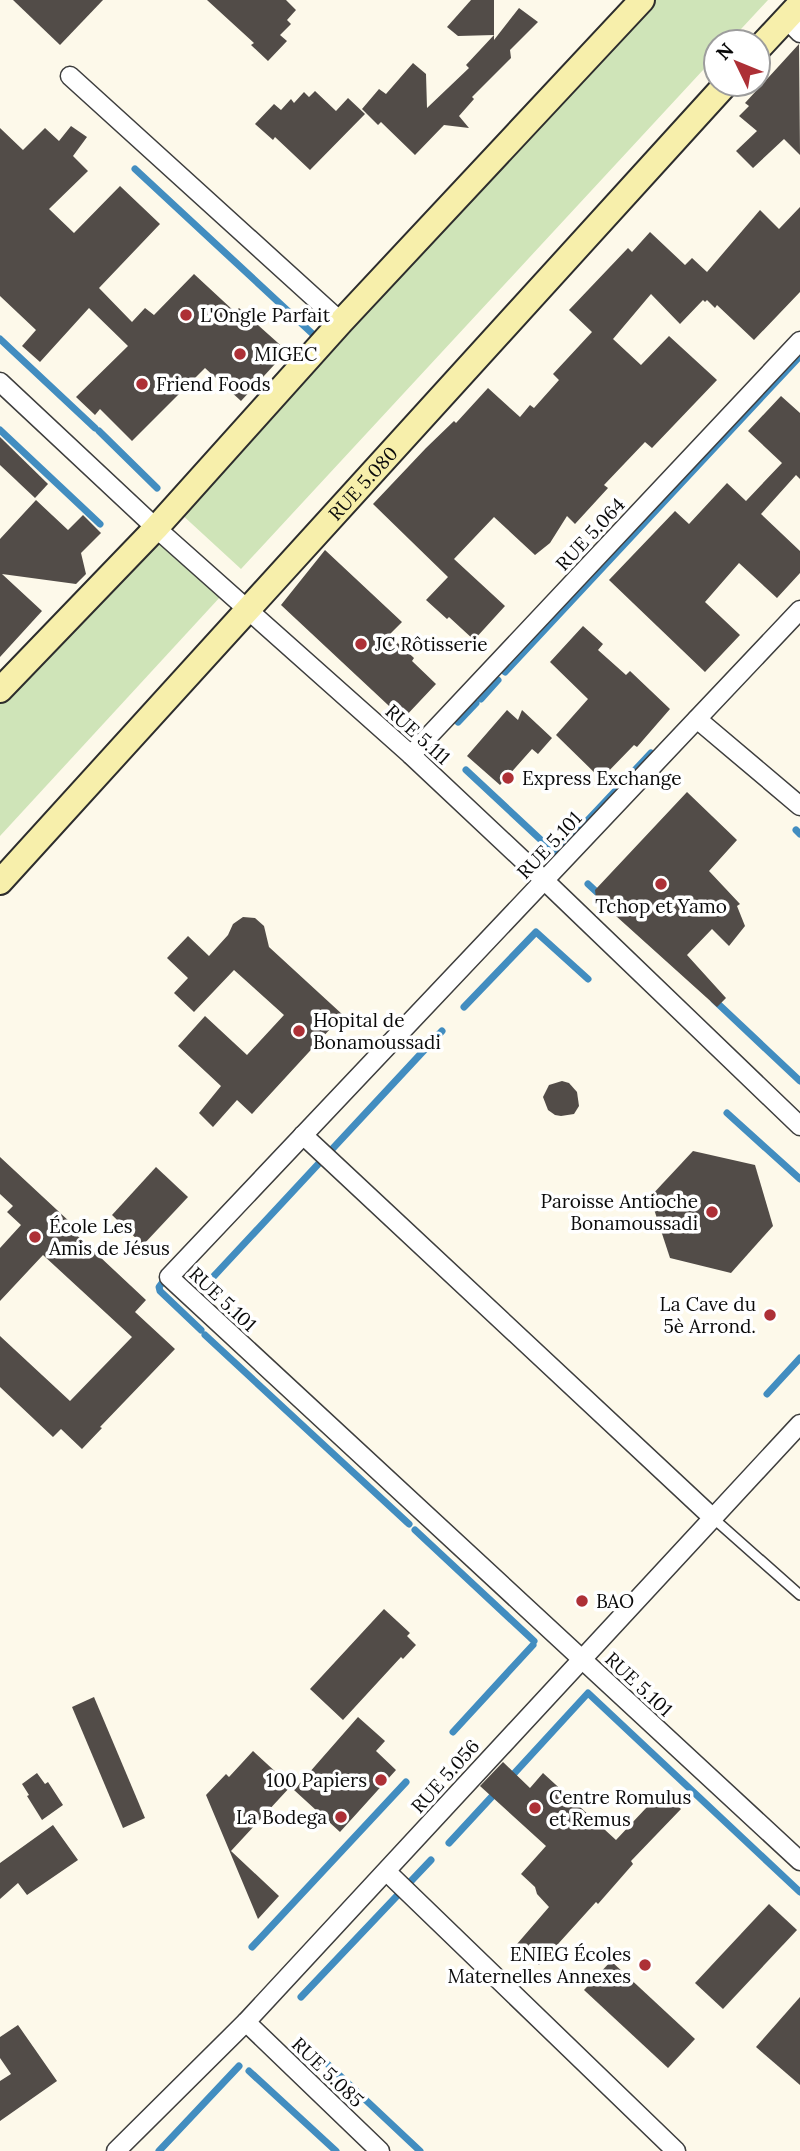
<svg xmlns="http://www.w3.org/2000/svg" width="800" height="2151" font-family="Lora,serif">
<style>
.green{fill:#cfe4b8}
.lines{fill:none;stroke-linecap:round;stroke-linejoin:round}
.stream{stroke:#428dc0;stroke-width:7}
.building{fill:#524c48}
.lane-casing{stroke:#3e3e3e;stroke-width:12}
.street-casing{stroke:#3e3e3e;stroke-width:21}
.secondary-casing{stroke:#2d2d2d;stroke-width:28}
.lane{stroke:#fff;stroke-width:9}
.street{stroke:#fff;stroke-width:18}
.secondary{stroke:#f7efab;stroke-width:24}
.poi-dot{fill:#ad3036;stroke:#fff;stroke-width:2.5}
.labels{text-anchor:middle;dominant-baseline:central;stroke-width:7;stroke-linejoin:round;paint-order:stroke}
.poi-label{font-size:19px;fill:#0b0b0b;stroke:#fff;text-anchor:start}
.street-label{font-size:19px;fill:#0b0b0b;stroke:#fff}
</style>
<rect width="100%" height="100%" fill="#fdf9ea"/>
<g class="green">
<path d="M653 0H768L729 42H716V56L241 569 179 512Z"/>
<path d="M155 535 221 596 0 836V703Z"/>
</g>
<g class="lines">
<g class="stream">
<path d="M135 169 316 337"/>
<path d="M0 339 95 428"/>
<path d="M0 430 100 524"/>
<path d="M99 431 157 488"/>
<path d="M505 672 800 356"/>
<path d="M481 699 498 680"/>
<path d="M458 722 476 703"/>
<path d="M466 770 556 854 651 753"/>
<path d="M796 830 800 834"/>
<path d="M588 884 602 897"/>
<path d="M714 1000 800 1081"/>
<path d="M464 1007 536 932 588 979"/>
<path d="M727 1113 800 1179"/>
<path d="M168 1275 159 1287 160 1291 201 1330"/>
<path d="M214 1276 442 1031"/>
<path d="M205 1335 409 1524"/>
<path d="M767 1394 800 1358"/>
<path d="M415 1530 534 1641"/>
<path d="M453 1732 533 1645"/>
<path d="M509 1779 588 1693 800 1892"/>
<path d="M449 1843 498 1790"/>
<path d="M252 1947 406 1782"/>
<path d="M301 1997 431 1860"/>
<path d="M321 2058 420 2151"/>
<path d="M249 2071 336 2151"/>
<path d="M159 2151 239 2066"/>
</g>
</g>
<g class="building">
<path d="M13 0H103L60 45Z"/>
<path d="M207 0H286L296 10 287 20 291 24 280 35 287 41 268 61 251 45 254 43Z"/>
<path d="M471 0H494V35L458 36 447 27Z"/>
<path d="M519 8 538 22 510 50 511 58 472 97 474 99 459 116 469 128 444 125 415 155 381 122 378 125 362 109 379 89 386 94 413 63 426 74 427 108 469 68 466 65 494 35V40Z"/>
<path d="M799 44 800 155 784 139 753 168 736 151 757 131 739 116 749 106 745 103Z"/>
<path d="M315 91 336 111 348 98 365 114 310 170 275 137 273 140 255 124 274 104 281 110 291 99 294 103 304 92 309 97Z"/>
<path d="M71 126 87 137 73 156 88 171 49 209 74 233 120 186 160 224 99 288 132 322 145 308 154 315 194 274 235 312 239 308 287 351 241 401 205 368 132 441 100 409 95 415 76 397 128 346 89 308 40 362 22 346 36 330 0 296V128L23 150 45 128 59 141Z"/>
<path d="M800 207V292L754 340 717 305 715 308 707 300 705 302 703 300 680 324 651 294 613 339 641 365 669 336 717 380 652 448 645 442 604 485 608 488 575 524 567 516 550 543 535 555 494 517 454 559 505 606 474 640 449 617 447 619 426 600 448 577 373 504 426 448 454 421 456 423 488 388 520 417 530 405 534 408 559 380 553 374 592 332 569 310 628 248 632 252 650 232 685 265 692 258 707 272 760 210 779 229Z"/>
<path d="M781 396 800 413V479L796 475 761 514 800 551V573L777 598 739 563 705 602 740 635 705 672 609 580 675 511 689 524 727 483 746 501 782 463 748 431Z"/>
<path d="M0 437 48 484 35 498 0 465Z"/>
<path d="M36 500 68 530 83 515 101 533 81 553 86 574 76 584 2 574 42 611 0 657V539Z"/>
<path d="M325 550 402 622 389 635 414 658 412 661 436 684 403 719 281 605Z"/>
<path d="M583 626 603 644 598 650 626 675 630 671 670 709 637 747 634 745 601 779 556 735 588 699 550 662Z"/>
<path d="M507 710 518 720 522 710 552 738 538 754 532 749 500 785 467 756Z"/>
<path d="M687 792 737 840 709 871 740 904 737 906 745 926 729 946 712 929 687 955 726 998 717 1007 596 898 595 890Z"/>
<path d="M243 917 255 918 264 926 269 947 343 1015 252 1114 237 1100 213 1127 199 1113 221 1086 178 1046 205 1016 247 1055 284 1015 234 970 194 1012 174 993 188 978 167 958 188 936 209 956 228 935 233 924Z"/>
<path d="M562 1081 569 1083 577 1092 579 1106 574 1114 561 1116 555 1115 548 1110 543 1097 549 1085Z"/>
<path d="M693 1151 755 1165 773 1226 731 1273 670 1258 650 1197Z"/>
<path d="M0 1157 71 1223 68 1227 146 1300 135 1312 175 1349 100 1427 102 1428 82 1449 61 1429 53 1437 0 1387V1336L70 1401 132 1337 43 1255 0 1301V1248L21 1225 7 1212 13 1206 0 1194Z"/>
<path d="M156 1167 188 1197 143 1245 112 1215Z"/>
<path d="M384 1609 410 1633 407 1636 416 1645 403 1659 401 1657 343 1720 310 1689Z"/>
<path d="M94 1697 145 1818 123 1828 72 1707Z"/>
<path d="M358 1717 385 1741 376 1751 396 1770 340 1832 294 1790Z"/>
<path d="M253 1751 291 1786 231 1851 279 1896 258 1919 206 1795 226 1774 229 1777Z"/>
<path d="M503 1762 530 1788 543 1773 616 1840 662 1791 681 1809 631 1861 633 1864 598 1904 596 1902 539 1965 517 1944 549 1907 537 1894 535 1887 521 1874 546 1846 480 1786Z"/>
<path d="M37 1773 45 1784 48 1782 63 1805 42 1820 27 1796 29 1795 22 1784Z"/>
<path d="M53 1825 78 1860 27 1895 18 1883 0 1899V1863Z"/>
<path d="M769 1904 797 1930 723 2009 695 1983Z"/>
<path d="M611 1961 695 2039 668 2068 584 1990Z"/>
<path d="M800 1997V2085L756 2047Z"/>
<path d="M18 2025 57 2081 0 2121V2081L11 2074 0 2058V2037Z"/>
</g>
<g class="lines">
<g class="lane-casing">
<path id="lane" d="M713 1518 800 1595"/>
</g>
<g class="street-casing">
<g id="street">
<path d="M786 19 800 33"/>
<path d="M70 76 341 322"/>
<path d="M0 382 156 528 411 755 544 880 800 1126"/>
<path d="M800 610 169 1277 800 1861"/>
<path d="M697 719 800 806"/>
<path d="M411 755 800 341"/>
<path d="M303 1135 713 1518"/>
<path d="M387 1872 676 2151"/>
<path d="M246 2022 380 2151"/>
<path d="M116 2151 246 2022 800 1424"/>
</g>
</g>
<g class="secondary-casing">
<g id="secondary">
<path d="M758 49 800 4"/>
<path d="M0 690 156 528 341 322 642 0"/>
<path id="s1" d="M0 882 726 84"/>
</g>
</g>
<use href="#lane" class="lane"/>
<use href="#street" class="street"/>
<use href="#secondary" class="secondary"/>
</g>
<g class="poi-dot">
<circle cx="186" cy="315" r="7"/>
<circle cx="240" cy="354" r="7"/>
<circle cx="142" cy="384" r="7"/>
<circle cx="361" cy="644" r="7"/>
<circle cx="508" cy="778" r="7"/>
<circle cx="661" cy="884" r="7"/>
<circle cx="299" cy="1031" r="7"/>
<circle cx="712" cy="1212" r="7"/>
<circle cx="35" cy="1237" r="7"/>
<circle cx="770" cy="1315" r="7"/>
<circle cx="582" cy="1601" r="7"/>
<circle cx="381" cy="1780" r="7"/>
<circle cx="535" cy="1808" r="7"/>
<circle cx="341" cy="1817" r="7"/>
<circle cx="645" cy="1965" r="7"/>
</g>
<g class="labels">
<g class="poi-label">
<text x="200" y="315">L'Ongle Parfait</text>
<text x="254" y="354">MIGEC</text>
<text x="156" y="384">Friend Foods</text>
<text x="375" y="644">JC Rôtisserie</text>
<text x="522" y="778">Express Exchange</text>
<text x="661" y="906" text-anchor="middle">Tchop et Yamo</text>
<text x="313" y="1020">Hopital de<tspan x="313" dy="22">Bonamoussadi</tspan></text>
<text x="698" y="1201" text-anchor="end">Paroisse Antioche<tspan x="698" dy="22">Bonamoussadi</tspan></text>
<text x="49" y="1226">École Les<tspan x="49" dy="22">Amis de Jésus</tspan></text>
<text x="756" y="1304" text-anchor="end">La Cave du<tspan x="756" dy="22">5è Arrond.</tspan></text>
<text x="596" y="1601">BAO</text>
<text x="367" y="1780" text-anchor="end">100 Papiers</text>
<text x="549" y="1797">Centre Romulus<tspan x="549" dy="22">et Remus</tspan></text>
<text x="327" y="1817" text-anchor="end">La Bodega</text>
<text x="631" y="1954" text-anchor="end">ENIEG Écoles<tspan x="631" dy="22">Maternelles Annexes</tspan></text>
</g>
<g class="street-label">
<text stroke="none"><textPath href="#s1" startOffset="539">RUE 5.080</textPath></text>
<text transform="translate(590 534) rotate(-47)">RUE 5.064</text>
<text transform="translate(418 734) rotate(42)">RUE 5.111</text>
<text transform="translate(549 845) rotate(-47)">RUE 5.101</text>
<text transform="translate(223 1299) rotate(43)">RUE 5.101</text>
<text transform="translate(639 1684) rotate(43)">RUE 5.101</text>
<text transform="translate(445 1776) rotate(-48)">RUE 5.056</text>
<text transform="translate(328 2072) rotate(44)">RUE 5.085</text>
</g>
</g>
<g transform="translate(737 63) rotate(313)"><circle r="33" fill="#ffffff" stroke="#9d9d9d" stroke-width="2"/>
<path d="M0-5L12 26L0 18L-12 26Z" fill="#ad3036"/>
<text y="-10" font-size="19" font-weight="bold" text-anchor="middle" fill="#0b0b0b">N</text>
</g>
</svg>
